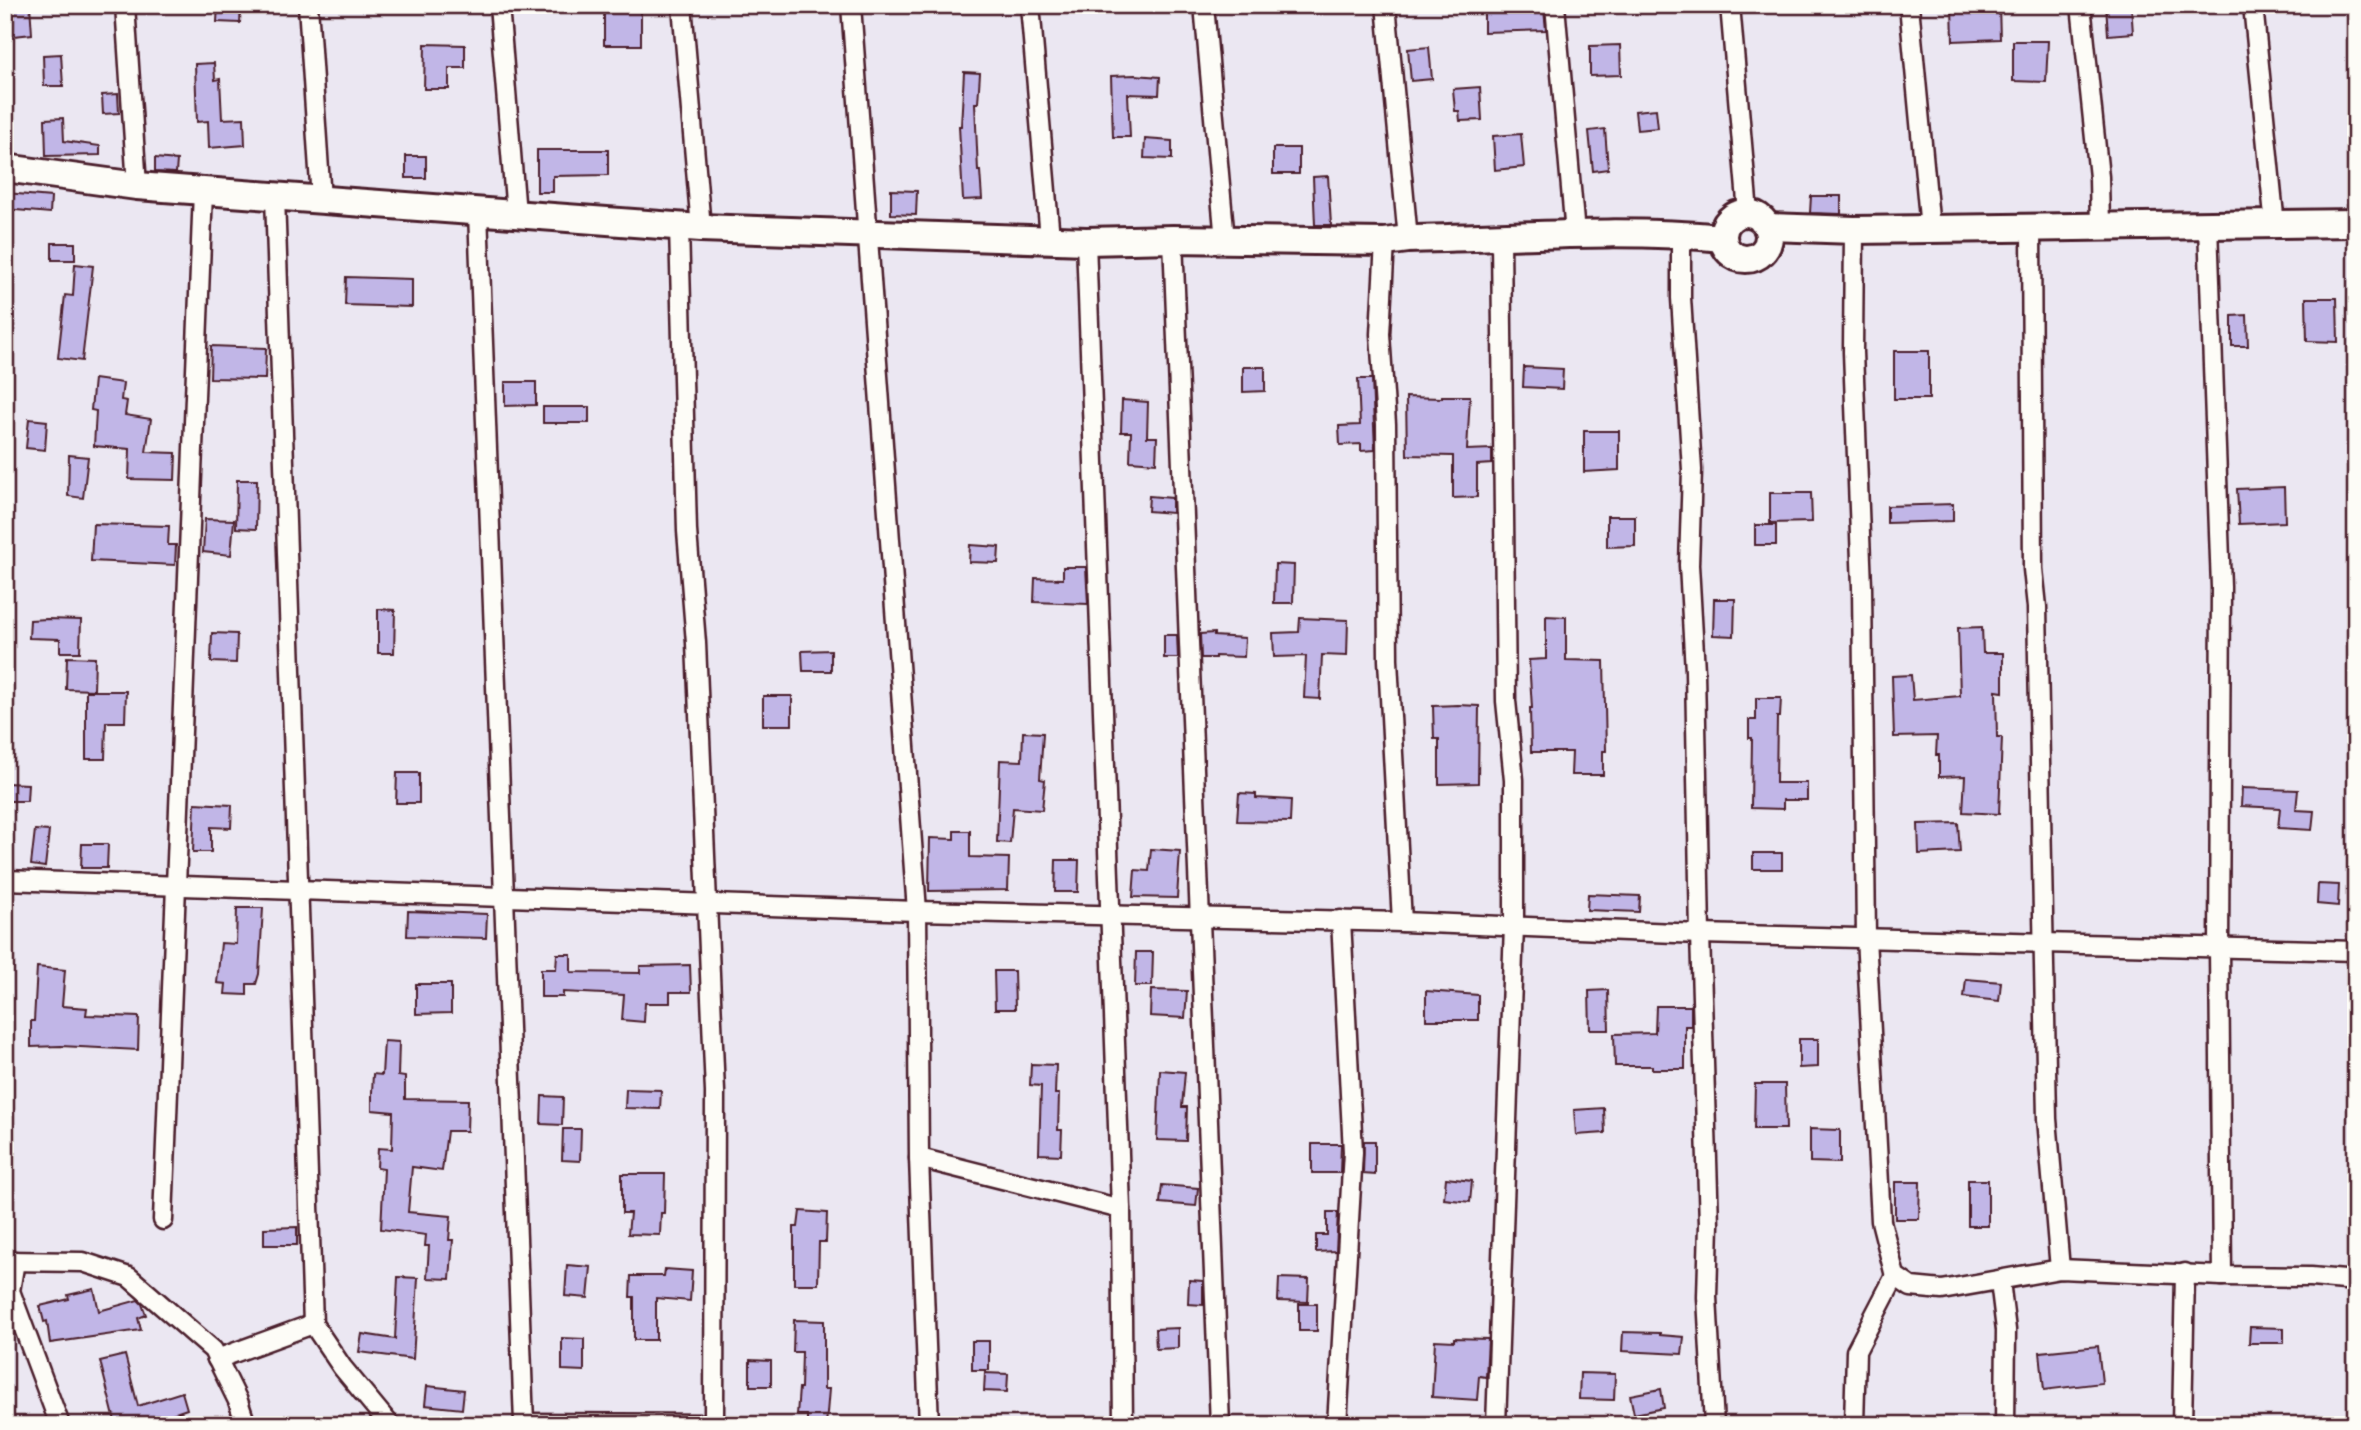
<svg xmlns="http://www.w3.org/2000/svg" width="2361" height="1430" font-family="Mynerve,sans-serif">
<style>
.building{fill:#c1b6e7;stroke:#4a1f2b;stroke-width:2}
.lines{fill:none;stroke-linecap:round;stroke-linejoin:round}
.minor-casing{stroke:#4a1f2b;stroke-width:23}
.secondary-casing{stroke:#4a1f2b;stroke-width:32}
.minor{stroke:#fdfcf7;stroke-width:18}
.secondary{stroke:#fdfcf7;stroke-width:26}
</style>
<rect width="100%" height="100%" fill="#ebe7f2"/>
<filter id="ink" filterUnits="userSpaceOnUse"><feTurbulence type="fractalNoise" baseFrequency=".0143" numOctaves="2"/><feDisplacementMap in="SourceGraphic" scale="14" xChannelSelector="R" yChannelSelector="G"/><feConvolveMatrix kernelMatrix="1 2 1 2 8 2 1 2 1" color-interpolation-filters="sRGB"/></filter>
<g filter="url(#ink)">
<g class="building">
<path d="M5 5H30L32 34 5 37Z"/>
<path d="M218 5H241L240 23 217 22Z"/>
<path d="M1484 5H1511V12L1544 10 1546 30 1484 32Z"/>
<path d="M1952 5H1999L2000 39 1953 41Z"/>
<path d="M2106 5H2131L2133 33 2108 35Z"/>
<rect x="604" y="11" width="37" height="34"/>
<path d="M2013 41H2048L2046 82 2013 81Z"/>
<path d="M425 44 465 45V68H449V89H424Z"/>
<path d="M1620 45 1621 75 1590 76V46Z"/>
<path d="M1429 47 1432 79 1411 81 1408 49Z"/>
<path d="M61 54 63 86H44L43 55Z"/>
<path d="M214 63 215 80 220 79 222 119 244 118 245 145 209 148 208 121 197 122 195 64Z"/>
<path d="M964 72 980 73 978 103H975L978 171H980L982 199 963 200 959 126H961Z"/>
<path d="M1135 75 1160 77 1159 95 1128 94 1130 137H1113L1111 76Z"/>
<path d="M1480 87 1482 120 1460 121 1459 111H1455L1453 89Z"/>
<path d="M118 94 119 113 103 114 102 95Z"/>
<path d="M1656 109 1658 128 1637 130 1635 111Z"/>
<path d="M63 118 64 141 100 146V155L46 156 45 119Z"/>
<path d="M1605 129 1608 169 1593 171 1589 131Z"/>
<path d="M1521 134 1524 167 1495 170 1493 136Z"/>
<path d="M1145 139 1172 141V159L1144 158Z"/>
<rect x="1273" y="148" width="26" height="26"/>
<path d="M537 150H608V175L553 176V192H537Z"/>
<rect x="406" y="156" width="20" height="22"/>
<path d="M155 158 177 160 176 173 155 172Z"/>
<path d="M1328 176 1331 225H1315L1313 177Z"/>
<path d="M891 190 917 191 916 215 891 214Z"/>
<path d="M6 193 51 197 50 213 5 209Z"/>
<path d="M1811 196H1841V214L1810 213Z"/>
<rect x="52" y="243" width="23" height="17"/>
<path d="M75 264 93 266 82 361 58 358 65 295 73 296Z"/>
<path d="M346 277 412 279V307L345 305Z"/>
<path d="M2306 298H2337L2338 342 2307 341Z"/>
<path d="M2247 315 2248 346H2232V316Z"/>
<path d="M211 346 266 348 265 379 210 378Z"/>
<rect x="1894" y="351" width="35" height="48"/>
<path d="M1243 367H1265V391L1243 392Z"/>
<path d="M1524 367 1563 369 1562 389 1523 387Z"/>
<path d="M94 379 123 383 121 400 127 401 125 415 151 419 146 452 176 453 175 480 129 479 130 449 94 446 96 411 91 410Z"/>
<path d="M1358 379H1372L1375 450 1361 451V444L1340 445 1339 426 1360 425Z"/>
<path d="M505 382H536V405L505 406Z"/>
<path d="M1442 396H1470L1467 450 1492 449V464L1477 465V497L1453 498V456L1407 455 1406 397 1442 398Z"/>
<path d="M1122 400 1148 402 1147 437H1157L1156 463 1130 461 1131 432H1121Z"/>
<rect x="543" y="407" width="46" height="16"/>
<path d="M29 419 47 421 45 450 26 448Z"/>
<path d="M1584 431H1619V470L1584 472Z"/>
<path d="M69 455 88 457 83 498 68 496Z"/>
<path d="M237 480H257L256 529 236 528Z"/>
<path d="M2284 487 2285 522 2239 524 2237 489Z"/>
<path d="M1770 493H1811L1812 522 1770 523Z"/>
<path d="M1149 496 1172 498V513L1148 511Z"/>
<path d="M1953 504V521L1887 523V506Z"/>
<path d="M1607 516H1635V546L1607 547Z"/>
<path d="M205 519 234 520 231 555 203 552Z"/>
<path d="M93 524 169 526 168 545H176L175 565 91 561Z"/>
<rect x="1755" y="525" width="21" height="20"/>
<path d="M970 545 999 547 998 563 969 562Z"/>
<path d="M1275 564 1294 565 1293 603H1274Z"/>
<path d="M1063 567H1086L1088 604 1034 602 1035 578 1063 579Z"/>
<path d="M1714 599H1735L1734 636 1713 635Z"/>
<path d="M378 609 395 610 394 653H378Z"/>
<path d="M1546 616 1566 617V660L1604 661 1606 751H1603V775H1571L1572 752H1531L1530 708H1532L1529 660 1546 659Z"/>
<path d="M1300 618 1348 620 1347 656 1322 655 1320 699 1304 698 1306 656 1274 657 1273 633 1299 632Z"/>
<path d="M47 619 81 620 80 652H60V639L29 638 30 620Z"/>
<path d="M1982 627 1983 653H2003V692L1996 691 1997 737H2002L1999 814 1963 812 1965 776 1939 777V755H1936L1937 736 1894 737 1892 676 1911 675 1913 700 1960 696 1958 628Z"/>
<path d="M212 633 237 634 236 663 211 662Z"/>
<path d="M1214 633V636L1245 638 1244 657 1215 656V658H1201L1200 634Z"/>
<path d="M1164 635H1177L1178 658H1164Z"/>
<path d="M831 650V671H803L802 651Z"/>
<path d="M67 657 95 658 94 690 66 689Z"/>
<path d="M86 691H126L125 722H106L105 759H86Z"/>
<rect x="763" y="696" width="29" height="29"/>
<path d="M1756 698H1781L1780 717H1777L1776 783H1807V800H1783V809L1751 808 1752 738H1749V720H1756Z"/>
<path d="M1458 705 1479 706 1478 783 1439 784V739H1434L1433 706Z"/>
<path d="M1023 732 1043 733 1040 779 1045 780 1042 810 1013 808 1010 843 997 842 1000 760 1022 761Z"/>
<path d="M397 773H419V803H396Z"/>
<path d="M5 783 28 784 27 801H5Z"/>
<path d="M2242 788 2298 790 2296 810 2314 811 2312 830 2278 828 2280 808 2241 806Z"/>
<path d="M1239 793 1256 794V798L1291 800 1290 822 1237 821Z"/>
<path d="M195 803 232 805 231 828 211 827V852H193Z"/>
<path d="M1958 823 1960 852 1919 854 1918 824Z"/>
<path d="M35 830 49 831 45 867 31 865Z"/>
<path d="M954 831H970V857L1009 858 1008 890 929 891 930 838 954 839Z"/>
<path d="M82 844H108L107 868H81Z"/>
<path d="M1151 849 1180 851 1177 898 1133 897 1135 870 1149 871Z"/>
<rect x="1753" y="853" width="29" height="16"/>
<path d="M1056 860H1079L1078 892H1055Z"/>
<path d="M2318 884 2339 885 2338 906 2317 904Z"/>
<path d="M1588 894 1640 896 1639 912 1587 910Z"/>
<path d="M237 908H263L259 974 256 984H247V995L225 994 226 984 217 983 221 943 236 944Z"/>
<path d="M408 911 487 914 486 938 407 936Z"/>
<path d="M1136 952H1153L1152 986H1135Z"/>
<path d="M557 954H571V972L640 973V966L690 965 691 992H670V1003H645L644 1022 622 1020 624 995 563 992V997H541V969H556Z"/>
<path d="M37 967 65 970 62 1006 87 1008 86 1015 139 1017 138 1050 61 1046 31 1047V1021H34Z"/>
<path d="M994 971H1014L1015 1009H995Z"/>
<path d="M1966 979 2001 982 1999 1001 1964 997Z"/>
<path d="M416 984H451V1013L416 1014Z"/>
<path d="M1151 990 1187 991 1185 1018 1150 1016Z"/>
<path d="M1608 990 1609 1030H1590L1589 991Z"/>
<path d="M1426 991 1478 995V1020H1426Z"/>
<path d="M1656 1006H1691V1026H1685V1069H1652V1066H1615L1614 1034 1655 1033Z"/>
<path d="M1799 1039H1818V1067L1799 1068Z"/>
<path d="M384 1041 399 1042 398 1076 405 1077V1099L468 1100 467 1131H447L442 1171 412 1167 408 1212 451 1216 449 1240H453L450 1279 427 1278 429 1246H425L426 1235 381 1229 384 1169 377 1168 378 1148 392 1149 393 1112 372 1110V1092L373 1074 382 1075Z"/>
<path d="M1031 1064 1056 1065 1055 1094H1059L1058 1130H1062L1061 1155 1039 1154 1041 1086 1030 1085Z"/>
<path d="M1160 1070 1185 1072 1182 1107H1187L1186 1141 1157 1140Z"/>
<path d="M1755 1084H1785L1786 1129H1754Z"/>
<path d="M626 1089 661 1090 660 1109 625 1108Z"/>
<path d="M542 1096 563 1097 562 1125 541 1124Z"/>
<path d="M1604 1108 1605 1133 1576 1135 1574 1110Z"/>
<path d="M563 1129H581L580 1161 562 1160Z"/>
<path d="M1810 1129 1840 1130V1163L1810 1162Z"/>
<path d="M1364 1141H1375V1175L1363 1174Z"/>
<path d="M1312 1144H1341L1340 1173H1312Z"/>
<path d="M622 1174H665L664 1213H661L660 1235 628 1234 630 1213H622Z"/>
<path d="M1446 1178 1472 1181 1470 1202 1444 1199Z"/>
<rect x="1968" y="1180" width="20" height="46"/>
<path d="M1895 1182H1920L1919 1219H1895Z"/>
<path d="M1162 1185 1198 1188 1196 1206 1160 1203Z"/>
<path d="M800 1211 827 1213 826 1242H819L818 1284H794V1227H798Z"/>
<path d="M1327 1212H1338L1336 1251 1316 1252V1235H1327Z"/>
<path d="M297 1227V1245H264V1228Z"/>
<path d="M567 1265 591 1267 588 1298 565 1296Z"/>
<path d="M665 1269 692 1271 690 1301 656 1298V1340H634V1297H630L631 1276H664Z"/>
<path d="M398 1277 418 1278 413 1359 359 1352 362 1334 395 1339Z"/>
<path d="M1279 1278 1309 1279 1308 1302 1278 1301Z"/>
<path d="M1189 1280 1203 1281V1305L1188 1304Z"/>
<path d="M94 1289 99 1311 138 1300 142 1304 146 1315 138 1318 141 1330 50 1343 47 1321 44 1322 40 1306 69 1299 68 1295Z"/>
<rect x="1299" y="1304" width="18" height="27"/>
<path d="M794 1320 824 1321V1389H829L826 1425H807V1415H797L799 1388H801L802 1352H793Z"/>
<path d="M2250 1327 2284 1328V1343H2249Z"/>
<path d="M1178 1328V1348L1156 1349 1155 1329Z"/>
<path d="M1623 1332 1660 1333V1335L1684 1337 1682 1354 1622 1351Z"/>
<path d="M562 1338 584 1339V1371L562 1370Z"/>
<path d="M1454 1338 1488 1339 1486 1377 1479 1376 1477 1400 1432 1397 1435 1340 1454 1341Z"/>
<rect x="972" y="1341" width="17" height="29"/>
<path d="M2098 1346 2102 1383 2044 1390 2040 1352Z"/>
<path d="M125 1355 138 1406 182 1392 187 1409 140 1425H116L100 1361Z"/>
<path d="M750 1360 771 1361V1386H750Z"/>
<path d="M985 1373 1008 1374 1007 1392 984 1391Z"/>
<path d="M1580 1373 1615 1374 1614 1400 1579 1399Z"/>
<path d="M427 1386 464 1390 462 1409 425 1405Z"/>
<path d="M1661 1389 1664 1408 1634 1414 1630 1395Z"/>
</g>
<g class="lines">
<g class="minor-casing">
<g id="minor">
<path d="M125 5 137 186"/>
<path d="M308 5 321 200"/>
<path d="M499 5 516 214"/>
<path d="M682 5 701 228"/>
<path d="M851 5 917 911 919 1158"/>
<path d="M1030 5 1050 238"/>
<path d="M1204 5 1225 241"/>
<path d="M1386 5 1408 239"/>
<path d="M1555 5 1575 234"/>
<path d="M1730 5 1748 213"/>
<path d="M1909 5 1930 229"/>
<path d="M2081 5 2099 177 2100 228"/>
<path d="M2253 5 2275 226"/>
<path d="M275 196 313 1324 342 1367 390 1425"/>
<path d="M478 212 524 1423"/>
<path d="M2208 226 2221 587 2219 947 2222 1276"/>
<path d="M2031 227 2033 569 2037 607 2047 1119 2060 1269"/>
<path d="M1854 230 1853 352 1862 587 1866 937 1881 1221 1895 1276 1911 1287 1942 1290 2060 1269 2222 1276 2311 1277 2356 1281"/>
<path d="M1681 234V298L1692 470 1689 565 1695 671 1700 934 1709 1224 1707 1297 1714 1425"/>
<path d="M1173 239 1220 1425"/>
<path d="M1086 241 1121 1209"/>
<path d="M1385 242 1380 334 1386 424 1388 660 1402 922"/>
<path d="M5 880 917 911 1402 922 1700 934 2356 951"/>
<path d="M163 1220 203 191"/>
<path d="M5 1261 83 1262 129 1277 213 1350 238 1401 246 1425"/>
<path d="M15 1261 10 1291 60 1425"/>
<path d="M2000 1281 2006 1330 2005 1425"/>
<path d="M217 1359 313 1324"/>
<path d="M524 1425V1423L714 1424 715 1092 696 643 687 531 679 227"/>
<path d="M929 1425 919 1158 1121 1209 1123 1425"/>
<path d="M1337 1425 1353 1152 1341 920"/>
<path d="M1496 1425 1514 926V780L1506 701 1501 238"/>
<path d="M1854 1425 1856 1351 1895 1276"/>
<path d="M2182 1425 2185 1273"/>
</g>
</g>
<g class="secondary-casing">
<g id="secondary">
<path d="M5 168 137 186 701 228 1086 241 1173 239 1385 242 1408 239C1513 237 1618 228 1723 238"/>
<circle cx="1746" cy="236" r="23"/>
<path d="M1767 227 1854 230 2356 223"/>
</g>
</g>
<use href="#minor" class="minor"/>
<use href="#secondary" class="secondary"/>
</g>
</g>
<rect width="2361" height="1430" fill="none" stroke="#fdfcf7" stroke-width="28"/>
<rect x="14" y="14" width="2333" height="1402" fill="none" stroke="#4a1f2b" stroke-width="2.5" filter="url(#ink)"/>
</svg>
